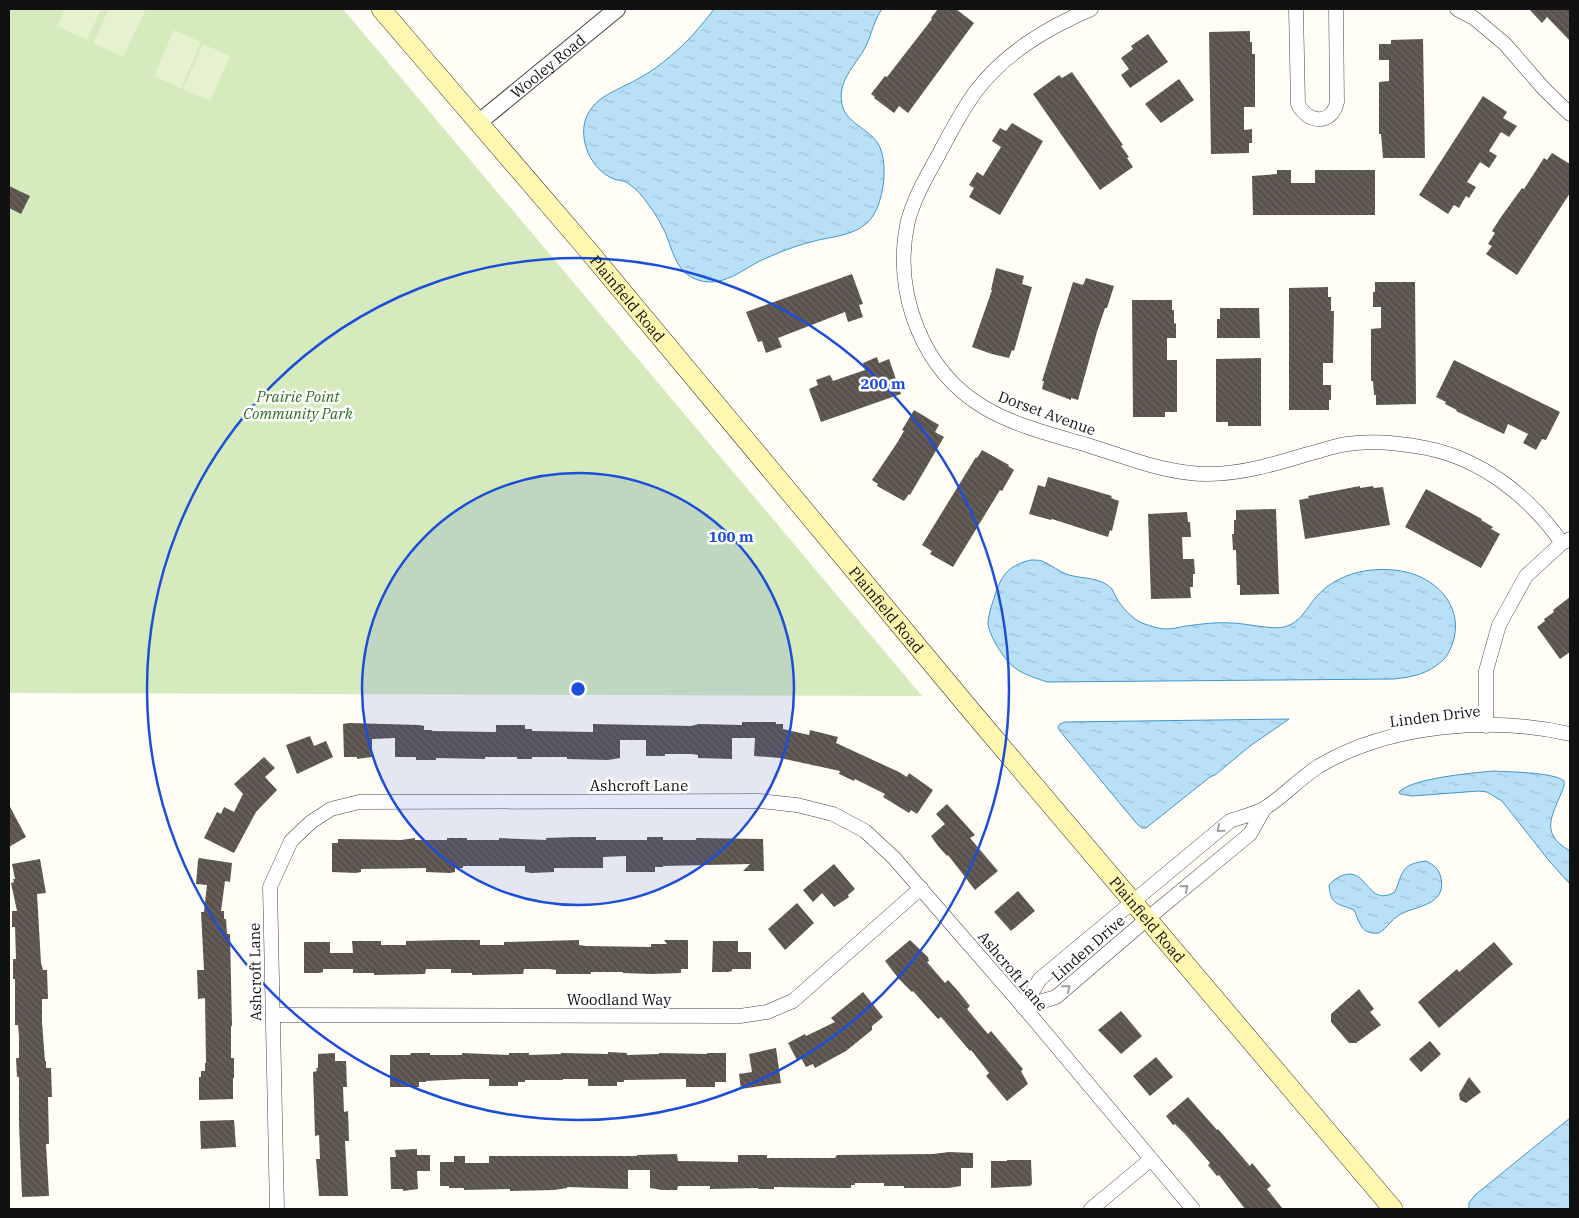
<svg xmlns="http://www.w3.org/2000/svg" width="1579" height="1218" font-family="'IBM Plex Serif',serif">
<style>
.park{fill:#d5ebbd}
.pitch{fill:#e6f2cf}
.water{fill:url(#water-ripples);stroke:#3f96cf}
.building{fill:url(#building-back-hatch)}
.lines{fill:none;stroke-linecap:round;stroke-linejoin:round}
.minor-casing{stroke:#444;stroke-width:15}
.tertiary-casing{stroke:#444;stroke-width:18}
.secondary-casing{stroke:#333;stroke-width:20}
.minor{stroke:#fff;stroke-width:14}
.tertiary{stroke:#fff;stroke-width:16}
.secondary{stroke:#fff6b0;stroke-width:19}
.oneway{stroke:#a0a0a0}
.ring{fill:none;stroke:#1d4ed8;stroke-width:2.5}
.labels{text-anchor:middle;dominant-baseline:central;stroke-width:5;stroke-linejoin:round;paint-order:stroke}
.street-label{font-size:15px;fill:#111;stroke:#fff}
.park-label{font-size:15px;font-style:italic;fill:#2f6b1f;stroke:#fff}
.centre{fill:#1d4ed8;stroke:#fff;stroke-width:2.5}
.ring-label{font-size:15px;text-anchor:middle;font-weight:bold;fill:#1d4ed8;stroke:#fff;stroke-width:5;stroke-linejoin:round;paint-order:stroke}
</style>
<defs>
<pattern id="water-ripples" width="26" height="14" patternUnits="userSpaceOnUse" patternTransform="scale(1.25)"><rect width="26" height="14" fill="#b9e0f7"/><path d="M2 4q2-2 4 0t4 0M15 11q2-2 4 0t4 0" fill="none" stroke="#9ebfd3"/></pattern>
<pattern id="building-back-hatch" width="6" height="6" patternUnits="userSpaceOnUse" patternTransform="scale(1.25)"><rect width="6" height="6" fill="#5a524d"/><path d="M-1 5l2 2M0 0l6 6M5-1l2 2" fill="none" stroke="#6d6662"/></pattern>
</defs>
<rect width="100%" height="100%" fill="#fffdf5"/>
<path class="park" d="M9 9H343L922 696 9 693Z"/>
<g class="pitch">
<path d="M65 9H101L87 40 57 26Z"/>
<path d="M109 9H146L123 57 93 43Z"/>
<path d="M174 30 201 42 181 88 154 76Z"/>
<path d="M203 44 230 56 210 101 183 89Z"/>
</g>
<g class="water">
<path d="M714 9H882C874 20 872 33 866 46 855 67 835 82 843 108 848 123 868 129 877 142 890 160 884 207 868 222 852 237 831 236 811 242 794 246 778 253 762 260 741 270 723 288 698 280 676 273 673 251 665 232 660 222 655 213 648 204 643 197 637 189 629 184 624 180 619 181 614 179 591 170 578 140 586 118 594 99 609 94 626 85 635 81 645 75 654 69 678 52 697 32 714 9Z"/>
<path d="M1031 560C1035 560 1039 560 1042 561 1052 565 1059 572 1069 575 1083 579 1101 577 1112 589 1114 592 1115 596 1117 599 1122 607 1130 616 1138 621 1146 625 1158 629 1167 629 1173 629 1180 627 1186 626 1201 624 1216 622 1231 623 1245 623 1272 630 1284 627 1300 623 1306 609 1316 597 1338 572 1374 565 1406 572 1440 580 1465 610 1452 645 1450 650 1447 657 1442 661 1428 674 1412 677 1394 679L1047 682C1036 678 1024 675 1015 668 1005 661 988 635 988 622 989 611 993 602 996 592 1003 572 1011 565 1031 560Z"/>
<path d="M1289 719 1250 746 1215 775 1210 777 1146 828H1142L1137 824 1060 731 1058 727 1060 724 1065 722Z"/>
<path d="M1493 771C1507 772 1554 772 1564 781V786C1554 814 1537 832 1570 851V884L1550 862 1502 801 1487 792 1479 791 1412 796 1400 794 1399 792C1412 778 1473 773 1493 771Z"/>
<path d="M1426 861C1434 865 1439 869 1441 878 1447 906 1414 906 1399 915 1391 920 1387 928 1379 933 1361 935 1360 923 1354 910 1337 903 1331 906 1329 885 1337 876 1351 869 1361 879 1372 890 1377 902 1395 892 1403 872 1401 864 1426 861Z"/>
<path d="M1570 1118V1209H1469V1203L1475 1195Z"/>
</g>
<g class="building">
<path d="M938 9H956L974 23 908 113 899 106 894 113 874 98 875 97 871 94 885 76 887 77 932 19 931 18Z"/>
<path d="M1529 9H1570V41L1547 17 1542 23Z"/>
<path d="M1250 31V42H1252V54H1255V107H1244V130L1252 129V143H1249V153L1211 154 1209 32Z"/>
<path d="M1148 34 1168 62 1130 88 1121 75 1129 69 1121 58 1133 49 1131 46Z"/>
<path d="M1423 39 1425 158H1383L1381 134H1379V82L1389 81V60H1379V44H1391V40Z"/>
<path d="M1072 72 1123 145 1121 146 1129 157 1127 158 1133 167 1100 190 1033 94 1059 75 1062 78Z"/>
<path d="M1179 79 1194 100 1161 123 1145 104Z"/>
<path d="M1483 96 1507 112 1503 118 1517 126 1509 137 1501 132 1489 151 1497 156 1489 168 1480 162 1467 182 1476 187 1469 198 1466 196 1459 208 1454 205 1448 214 1419 195Z"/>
<path d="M1012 123 1043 141 1000 215 969 197 974 188 969 185 977 172 983 176 1001 147 992 141 1000 128 1006 131Z"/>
<path d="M1552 153 1570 164V193L1517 275 1486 254 1492 246 1488 244 1495 233 1492 231 1501 217 1522 188 1524 189 1544 158 1547 160Z"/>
<path d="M1277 170H1291V183H1315V170H1375V215H1253L1252 176 1277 174Z"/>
<path d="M9 186 30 196 21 214 9 208Z"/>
<path d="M996 268 1024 276 1022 284 1032 287 1014 351 1012 350 1009 358 992 354 972 347 992 290H991Z"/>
<path d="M852 274 863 304 859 305 863 317 848 322 845 312 778 338 782 347 766 353 762 341 758 342 746 312Z"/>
<path d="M1086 278 1114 286 1107 308H1105L1097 332 1078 400 1071 398V400L1042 389 1044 381H1042L1073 282 1083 285Z"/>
<path d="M1375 282H1415L1416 404 1376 405V395H1374L1373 381H1371V329L1381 328V307H1373V292H1375Z"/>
<path d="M1328 287V297H1331V311H1334L1333 363H1323V385H1331V400H1329V410H1289V288Z"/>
<path d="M1132 300H1172V310H1174V324L1176 323V338H1167V360H1177V412H1165V417H1133Z"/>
<path d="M1220 308H1259L1260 338H1217V319H1220Z"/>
<path d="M877 357 879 363 889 359 901 394 821 422 809 389 818 385 816 380 830 375 833 381 865 370 863 363Z"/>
<path d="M1261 358V426H1228V422H1216V359Z"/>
<path d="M1454 360 1560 412 1546 440 1542 439 1536 450 1523 443 1528 434 1508 424 1504 434 1456 411 1457 410 1445 404 1446 402 1436 397Z"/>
<path d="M914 410 939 425 935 432 944 437 910 495 909 494 904 501 877 486 878 484 872 480 897 443 904 431 902 430Z"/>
<path d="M982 450 1009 465 1008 466 1014 470 1002 491 1000 490 953 567 930 554 932 551 922 545 976 457 977 458Z"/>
<path d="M1048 477 1112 496 1111 498 1119 501 1112 531 1110 530 1108 537 1052 519 1051 520 1029 514 1038 485 1045 487Z"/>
<path d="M1360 486V488L1373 486 1374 488 1383 487 1390 525 1305 539 1299 500 1309 498 1308 496Z"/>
<path d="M1426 489 1482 519 1481 520 1493 527 1491 529 1500 534 1481 568 1405 527Z"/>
<path d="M1276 509 1279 594 1240 595V585H1237L1236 550H1233L1232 534H1234V520H1236V510Z"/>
<path d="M1187 512 1188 522H1190L1191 537H1182L1183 559H1194L1195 574H1193V587H1190L1191 598 1151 599 1148 514Z"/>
<path d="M1570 597V652L1560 659 1537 627 1545 621 1544 619 1554 612 1553 610Z"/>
<path d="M742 722H776V724H783V729L809 735 810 730 838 737 836 743 899 772 907 777 909 773 933 790 917 814 911 810 909 813 883 797 885 794 855 779 854 781 839 774 840 771 780 758 754 756 755 738H732V759L698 758V755L691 754H665V756H646V740H620V758L608 760 567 759V757H532V759H517V757H485V759L436 758V760H416V757H395V738L372 739V757L357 759V757H344L343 724 349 723 419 725 424 726V730H432V731L496 732V725H525V729H532V731L593 732V724L691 726 699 724 742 725Z"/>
<path d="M310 736 314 746 326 741 333 757 297 774 286 745Z"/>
<path d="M264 757 275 768 265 777 277 790 256 812 234 853 204 838 217 812 221 814 224 807 234 812 243 794 234 784Z"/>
<path d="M947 804 975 835 970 838 998 871 975 890 948 855 947 856 938 846 931 836 945 824 936 814Z"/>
<path d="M9 805 26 837 9 847Z"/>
<path d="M576 837H596V840H647V837H663V840H696V838L763 839 764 871H743L750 864 663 866V867H655V872H626V856L603 857V868H554V872L532 873 525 872V866H463V868H455V872L450 873 426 872V868L361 869V872L356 873 332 872V843H338V839L401 840 415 838V840H447V838H467V840H499V838L546 840V838Z"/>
<path d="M199 858 232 863 230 882 225 881 221 911H224V919H226L227 934H230L232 1026H231V1058H234V1078H233V1099L199 1100V1077H201V1071H205V1063H206L205 998 198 999 197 970H204L201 912H204L207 885 196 884 198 860Z"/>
<path d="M40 859 46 893 37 894 41 963 43 970H47L48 999H42V1022L45 1061H46V1068H51L52 1097H48L49 1144H46L49 1196 22 1197 19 1124V1077H17L16 1058H19V1036L18 1025H15V979H13V959H16L15 927H12V911H17L11 883 14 882 13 879H15L12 864Z"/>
<path d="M834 864 855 889 848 895 849 897 834 907 822 893 813 902 803 890Z"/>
<path d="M1018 891 1035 911 1011 931 994 912Z"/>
<path d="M797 903 814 923 785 950 768 929Z"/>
<path d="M451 940H480V945H504V942L579 940V945L586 946 651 947V944H667L664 940H688V969H681V973L651 974 623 973V972H591V974H556V970L550 969H524L523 974 472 975V973H451V969H426L425 974 374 975V973H353V969H323V972L320 973H304V942H330V953H353L352 941H381V945H406V941Z"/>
<path d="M910 940 928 957 929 961 927 962 945 983 948 980 958 991 970 1006 967 1009 988 1034 991 1031 1023 1069 1021 1071 1028 1084 1007 1101 986 1076 989 1073 971 1050 970 1051 941 1017 938 1019 913 991 912 992 899 979 885 961Z"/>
<path d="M713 941H738V952H751V969H732V971L728 972H712Z"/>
<path d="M1494 942 1513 964 1439 1028 1418 1002 1457 969 1459 972Z"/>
<path d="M1359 989 1374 1009 1370 1012 1381 1025 1356 1043H1349L1331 1022V1014Z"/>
<path d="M863 992 883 1017 872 1026V1030L846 1051 815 1068 813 1064 806 1067 801 1058 797 1060 788 1043 805 1034 806 1036 835 1022 831 1018Z"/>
<path d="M1121 1011 1142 1036 1121 1054 1098 1030Z"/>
<path d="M1430 1041 1441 1054 1421 1072 1409 1059Z"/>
<path d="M776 1048 781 1083 741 1089 739 1074 752 1072 749 1054Z"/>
<path d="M608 1052 627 1053V1055L659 1054V1053L707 1054V1053H726V1082H715V1087H686V1079L624 1080V1082H617V1086H588V1079H563V1080H525V1082H518V1086H489V1079H464L426 1081V1082H419V1087H390V1055H410L411 1053H430V1055H462V1053L509 1055V1053H529V1055L561 1054V1053L608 1054Z"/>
<path d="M335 1053V1061H346L347 1087H343L344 1112 348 1111 349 1141H345L348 1196H319L316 1159H320L319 1135 315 1136 313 1072 317 1071 316 1068H318V1054Z"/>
<path d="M1156 1057 1173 1077 1150 1096 1133 1076Z"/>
<path d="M1469 1077 1481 1092 1466 1103 1460 1100 1459 1094Z"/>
<path d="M1188 1097 1217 1130 1218 1129 1250 1166 1252 1163 1271 1186 1267 1189 1283 1209H1245L1219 1175 1217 1176 1208 1165 1210 1163 1185 1134 1175 1124 1173 1125 1166 1116Z"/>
<path d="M234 1120 236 1147 201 1149 200 1121Z"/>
<path d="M417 1149V1155H430V1171H417L418 1189 403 1191V1189H391L390 1157H396L395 1150Z"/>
<path d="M949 1152 973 1153V1168H961V1186L948 1188H904V1186H884V1183H855V1185H851V1188H833L774 1187V1189H758V1188L710 1189V1186H678L677 1190H662L650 1188V1170H628V1189L567 1187V1188L554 1190 510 1191V1189L464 1190V1188H449V1186H440V1162H454V1156H465V1163H489V1156H637V1155L677 1154 678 1161 738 1162V1155H767V1158H835L837 1155 933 1154Z"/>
<path d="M1007 1160H1031L1032 1184 1030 1186 991 1188V1161H1007Z"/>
</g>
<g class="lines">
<g class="minor-casing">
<g id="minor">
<path d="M1091 9C1047 28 1006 52 976 91 962 110 950 133 939 154 927 176 914 198 908 221 892 292 922 371 985 408 1016 426 1053 435 1087 445 1126 457 1166 474 1208 474 1242 474 1275 464 1308 454 1321 451 1333 446 1347 444 1373 440 1400 443 1426 448 1482 459 1530 497 1562 543"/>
<path d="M1296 9 1298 104C1308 124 1332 125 1337 102L1336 9"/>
<path d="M1457 9 1474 18 1505 44 1544 89 1570 114"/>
<path d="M1486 726V671L1499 625 1526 576 1562 543 1570 539"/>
<path d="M1023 1007 1040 979 1230 821C1241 817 1255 814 1265 808 1284 796 1300 778 1319 766 1390 724 1491 716 1570 734"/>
<path d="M1023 1007 1056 997 1147 919 1250 834 1264 809"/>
<path d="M273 1015 740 1016 767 1012 793 1001 921 888"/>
<path d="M277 1209 270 887 291 841 311 822 331 809 359 802 760 801 797 805 833 814 865 831 894 858 1027 1011 1193 1209"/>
<path d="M1091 1209 1150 1160"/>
</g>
</g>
<g class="tertiary-casing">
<g id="tertiary">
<path id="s1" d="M478 123 617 9"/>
</g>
</g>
<g class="secondary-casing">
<g id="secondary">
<path id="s2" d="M381 9 587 249 973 713 1393 1209"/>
</g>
</g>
<use href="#minor" class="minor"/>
<use href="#tertiary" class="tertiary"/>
<use href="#secondary" class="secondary"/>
</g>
<defs><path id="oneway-chevron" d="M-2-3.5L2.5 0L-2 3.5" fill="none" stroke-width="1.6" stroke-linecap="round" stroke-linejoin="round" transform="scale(1.25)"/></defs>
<g class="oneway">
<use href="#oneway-chevron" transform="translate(1220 829) rotate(140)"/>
<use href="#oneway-chevron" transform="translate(1185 888) rotate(-39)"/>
<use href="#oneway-chevron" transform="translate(1067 988) rotate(-41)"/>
</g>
<circle cx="578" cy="689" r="216" fill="#1d4ed8" fill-opacity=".12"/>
<g class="ring">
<circle cx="578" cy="689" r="216"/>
<circle cx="578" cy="689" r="431"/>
</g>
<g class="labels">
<g class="street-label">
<text stroke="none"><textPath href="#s1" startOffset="90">Wooley Road</textPath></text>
<text stroke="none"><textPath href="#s2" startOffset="380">Plainfield Road</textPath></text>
<text transform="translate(1047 413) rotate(20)">Dorset Avenue</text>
<text stroke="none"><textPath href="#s2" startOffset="785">Plainfield Road</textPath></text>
<text transform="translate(1435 716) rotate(-7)">Linden Drive</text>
<text x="639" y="785">Ashcroft Lane</text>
<text stroke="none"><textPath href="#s2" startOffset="1190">Plainfield Road</textPath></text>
<text transform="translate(1088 948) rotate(-41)">Linden Drive</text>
<text transform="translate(1013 971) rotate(50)">Ashcroft Lane</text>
<text transform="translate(255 972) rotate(-91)">Ashcroft Lane</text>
<text x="619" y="999">Woodland Way</text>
</g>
<g class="park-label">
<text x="298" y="396">Prairie Point<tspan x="298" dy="17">Community Park</tspan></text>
</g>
</g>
<circle cx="578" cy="689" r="8" class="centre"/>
<g class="ring-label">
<text x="883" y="389">200 m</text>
<text x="731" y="542">100 m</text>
</g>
<rect width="1579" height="1218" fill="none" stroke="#111111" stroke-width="20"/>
</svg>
